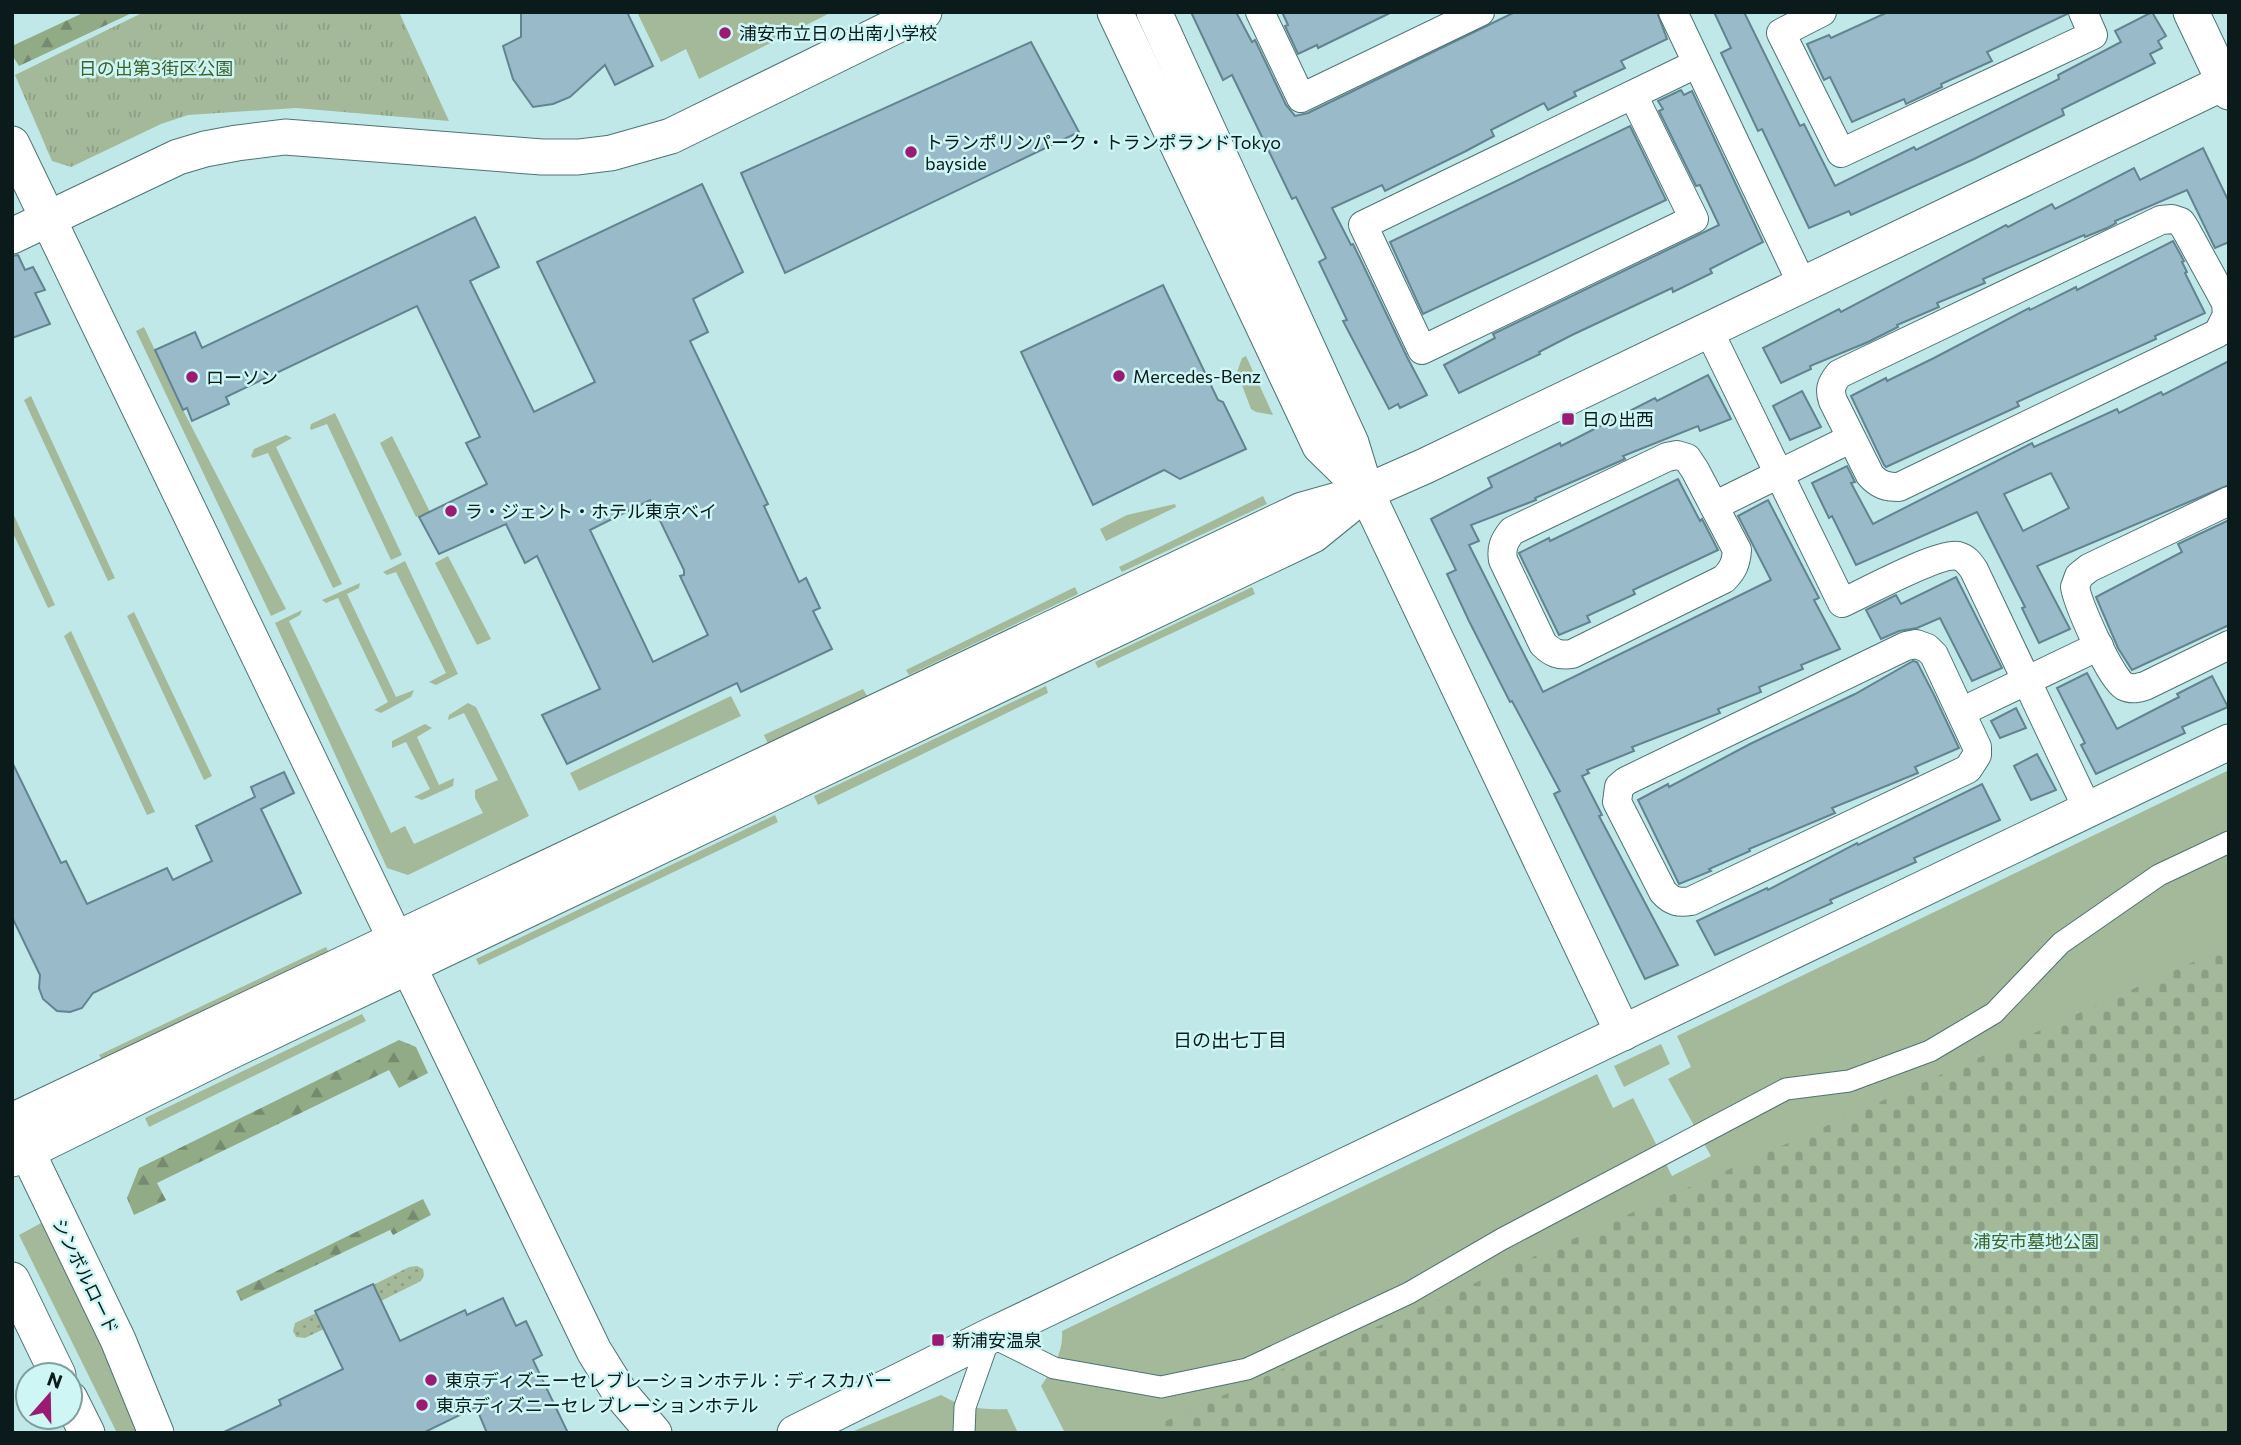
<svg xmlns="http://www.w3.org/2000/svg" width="2241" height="1445" font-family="Commissioner,'Noto Sans JP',sans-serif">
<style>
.grass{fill:#a4b99a}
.forest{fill:url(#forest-firs)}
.cemetery{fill:url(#cemetery-stones)}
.park{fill:url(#park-tufts)}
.garden{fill:url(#garden-dots)}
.building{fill:#99bac9;stroke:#628390;stroke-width:2;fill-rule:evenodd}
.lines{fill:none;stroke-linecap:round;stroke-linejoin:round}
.pedestrian-casing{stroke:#4e7373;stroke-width:23}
.minor-casing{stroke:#4e7373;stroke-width:30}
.tertiary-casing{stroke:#4e7373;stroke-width:37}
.pedestrian{stroke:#fff;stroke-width:21}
.minor{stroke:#fff;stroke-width:28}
.tertiary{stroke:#fff;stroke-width:35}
.poi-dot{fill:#9a1b71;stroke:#cdf6f5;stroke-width:2.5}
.labels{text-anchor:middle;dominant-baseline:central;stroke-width:5;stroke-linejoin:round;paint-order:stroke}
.poi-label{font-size:18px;fill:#0b1a1a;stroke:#cdf6f5;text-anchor:start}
.park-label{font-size:18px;fill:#3f612e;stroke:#cdf6f5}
.street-label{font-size:18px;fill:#0b1a1a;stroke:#cdf6f5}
.neighbourhood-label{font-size:19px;fill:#0b1a1a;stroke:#cdf6f5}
</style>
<defs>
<pattern id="forest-firs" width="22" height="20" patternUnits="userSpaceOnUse" patternTransform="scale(1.75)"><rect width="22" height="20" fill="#92ab87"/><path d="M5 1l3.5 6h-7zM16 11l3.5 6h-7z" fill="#758a6e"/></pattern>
<pattern id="cemetery-stones" width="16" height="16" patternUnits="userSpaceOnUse" patternTransform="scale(1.75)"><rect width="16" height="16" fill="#a4b99a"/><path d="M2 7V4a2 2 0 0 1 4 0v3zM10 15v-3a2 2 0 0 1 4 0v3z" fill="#8c9e84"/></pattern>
<pattern id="park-tufts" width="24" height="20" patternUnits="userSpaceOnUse" patternTransform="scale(1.75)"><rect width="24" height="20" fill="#a4b99a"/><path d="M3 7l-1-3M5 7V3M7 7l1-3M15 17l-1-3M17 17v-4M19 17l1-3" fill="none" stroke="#8c9e84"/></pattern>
<pattern id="garden-dots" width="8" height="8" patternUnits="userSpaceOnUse" patternTransform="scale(1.75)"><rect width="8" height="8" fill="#a4b99a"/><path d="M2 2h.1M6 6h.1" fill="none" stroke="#8c9e84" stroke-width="1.8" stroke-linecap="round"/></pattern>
</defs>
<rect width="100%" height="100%" fill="#c0e8e8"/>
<g class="grass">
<path d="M637 12H832L699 79 686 49 661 62Z"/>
<path d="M144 327 183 410 286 609 271 616 136 331Z"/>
<path d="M1246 356 1273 415 1256 412 1251 409 1237 372 1242 358Z"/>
<path d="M31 396 115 578 108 581 24 400Z"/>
<path d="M335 413 402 555 391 560 327 424 311 430 310 428 311 424Z"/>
<path d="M286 435 292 438 276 447 342 584 333 588 268 453 253 458 251 456 254 449Z"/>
<path d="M392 436 430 512 416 517 380 443Z"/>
<path d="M1263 496 1267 504 1122 572 1119 567Z"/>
<path d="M1175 504 1176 507 1106 541 1100 529 1127 515Z"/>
<path d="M12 511 55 605 48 608 12 531Z"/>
<path d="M448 556 491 639 477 645 435 563Z"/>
<path d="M405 561 458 674 436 685 429 682 446 673 396 572 387 575 383 572Z"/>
<path d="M360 583 359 588 347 594 396 697 414 690 411 697 381 713 374 710 388 702 338 598 326 603 322 600Z"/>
<path d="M1075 587 1078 594 909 675 906 670Z"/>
<path d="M1252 587 1255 594 1098 668 1095 662Z"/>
<path d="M302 610 300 615 289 621 391 833 405 826 414 844 483 813 475 798V790L498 780 464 713 448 720 449 715 468 703 476 707 529 816 408 875 387 868 275 623Z"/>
<path d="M134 612 212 776 204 780 127 616Z"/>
<path d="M71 631 155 812 147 815 64 636Z"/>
<path d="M1046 686 1048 693 818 805 814 796Z"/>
<path d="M863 689 867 696 768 744 764 735Z"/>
<path d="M731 696 741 716 579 791 570 773Z"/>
<path d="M425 724 432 728 417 737 439 785 454 778 453 786 422 800 414 797 430 789 406 742 392 748V741Z"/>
<path d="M2229 770V957L1196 1433H1065L1041 1386C1052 1370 1064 1351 1062 1331L1597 1074 1613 1108 1633 1098 1672 1176 1711 1156 1668 1079 1691 1067 1677 1036Z"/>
<path d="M775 815 778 822 479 965 476 959Z"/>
<path d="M326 947 330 955 104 1064 99 1055Z"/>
<path d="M362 1014 366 1021 149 1127 145 1118Z"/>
<path d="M1661 1044 1670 1064 1624 1087 1614 1066Z"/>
<path d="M43 1222 116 1373 140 1433H117L19 1235Z"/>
<path d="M941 1395C963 1408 982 1410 1007 1409L1018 1433H849Z"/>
</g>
<g class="forest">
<path d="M85 12H134L19 66 12 55V46Z"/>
<path d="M399 1040 416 1047 428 1073 399 1088 389 1070 157 1183 166 1200 134 1215 127 1198 139 1168Z"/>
<path d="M423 1199 431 1215 393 1235 390 1230 241 1301 236 1291Z"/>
</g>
<path class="cemetery" d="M2229 946V1433H1139Z"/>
<path class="park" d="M144 12H399L449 121 296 108 188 115 161 124 71 167 52 161 15 75Z"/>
<g class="garden">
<path d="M417 1266 423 1269 424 1275 421 1281 381 1301 373 1285 409 1267Z"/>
<path d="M316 1313 324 1329 305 1338 296 1337 293 1331 295 1323Z"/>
</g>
<g class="building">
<path d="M521 12H627L653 66 615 85 605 65 570 97 553 104 533 107 513 79 503 46 521 37Z"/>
<path d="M1191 12H1236L1252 42 1255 40 1286 105 1295 116 1308 113 1515 12H1657L1667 39 1621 61 1625 68 1574 92 1576 96 1548 110 1544 103 1491 130 1494 136 1466 151 1385 191 1382 185 1332 208 1351 245 1353 244 1407 357 1427 395 1400 408 1398 404 1389 409 1343 321 1347 320 1319 262 1326 258 1296 197 1292 199 1232 75 1223 80Z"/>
<path d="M1282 12H1392L1318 48 1317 45 1298 54 1285 26 1288 25Z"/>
<path d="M1714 12H1744L1800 126 1804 124 1835 186 1914 147 1916 150 2059 79 2058 75 2121 42 2115 31 2152 12 2166 36 2158 41 2162 48 2150 54 2155 63 2062 109 2064 115 1974 159 1851 215 1849 211 1809 228 1762 129 1758 131 1721 53 1731 48Z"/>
<path d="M1888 12H2067V14L1987 52 1992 61 1941 84 1942 87 1906 104 1904 99 1852 122 1830 77 1824 80 1807 44 1829 35 1831 38Z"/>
<path d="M1031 42 1079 132 785 273 741 173Z"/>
<path d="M1681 90 1684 95 1692 91 1763 242 1710 269 1712 273 1673 292 1672 288 1572 335 1539 352 1540 354 1459 393 1444 365 1495 338 1493 334 1719 225 1700 185 1696 186 1659 111 1663 109 1658 101Z"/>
<path d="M1630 126 1666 200 1423 314 1390 242Z"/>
<path d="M2203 148 2229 202V242L2215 248 2187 190 2115 221 2116 223 2107 228 2085 237 2084 235 1983 279 1985 283 1937 303 1939 307 1897 325 1898 327 1868 342 1810 366 1811 369 1781 383 1763 348 1839 309 1841 312 2006 225 2008 227 2052 204 2055 209 2134 168 2140 180Z"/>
<path d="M702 184 743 272 693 299 708 332 690 341 768 504 764 506 799 582 806 578 820 608 813 611 832 649 741 692 737 683 567 764 542 715 600 689 537 556 525 563 506 524 439 554 419 517 487 484 466 443 480 437 417 306 226 397 229 404 192 421 187 408 183 410 155 350 195 332 202 348 475 217 499 267 470 281 534 412 595 382 537 262ZM650 500 684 570V575L680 576 708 635 653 662 590 530Z"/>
<path d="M2173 241 2184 261 2182 262 2187 272 2185 273 2205 313 2155 336 2156 339 2017 402 2019 406 1886 467 1884 465 1851 396 1886 378 1887 381 1934 358 2029 308 2030 310 2076 287 2077 290Z"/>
<path d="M18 255 25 270 33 267 45 290 35 293 50 324 12 338V256Z"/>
<path d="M1163 285 1218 400 1223 402 1246 449 1180 479 1164 470 1093 505 1021 352Z"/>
<path d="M2229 361V485L2037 566 2070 629 2039 643 2022 608 2025 607 1977 512 1856 565 1832 516 1829 518 1812 483 1847 466 1855 482 1851 483 1873 524 2032 443 2034 447 2117 409 2119 413 2161 392 2163 395ZM2051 473 2069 508 2023 531 2004 494Z"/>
<path d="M1708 375 1731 419 1700 431 1698 426 1623 456 1625 459 1535 498 1536 500 1471 525 1479 541 1469 545 1543 692 1771 580 1738 516 1768 500 1819 598 1814 600 1840 649 1801 665 1803 669 1759 687 1761 692 1718 709 1720 713 1632 747 1634 751 1587 770 1589 773 1582 776 1602 815 1599 816 1678 965 1645 979 1554 794 1560 791 1512 701 1510 702 1469 621 1447 574 1456 570 1431 519 1492 487 1488 478 1560 443 1561 446 1655 398 1657 401Z"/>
<path d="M1802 391 1821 427 1790 440 1773 406Z"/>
<path d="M1678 479 1700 521 1702 519 1718 550 1633 590 1635 594 1587 616 1590 622 1559 635 1519 553 1549 538 1550 541Z"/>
<path d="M2229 520V625L2132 670 2118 648 2096 597 2182 552 2178 544Z"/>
<path d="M1956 577 2002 668 1972 681 1940 618 1917 628 1899 631 1881 639 1866 610 1896 595 1901 604Z"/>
<path d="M1913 661 1917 662 1934 695 1959 748 1915 767 1918 773 1832 808 1835 813 1749 849 1750 851 1709 869 1711 871 1679 884 1638 800 1668 784 1669 787 1750 744 1855 694Z"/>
<path d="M2087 673 2117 729 2179 697 2177 694 2212 676 2228 707 2182 727 2185 733 2096 774 2081 745 2085 743 2057 688Z"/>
<path d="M2016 708 2026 728 2000 738 1991 721Z"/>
<path d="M2037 754 2056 790 2031 800 2014 766Z"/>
<path d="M12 762 61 863 66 861 87 904 167 868 173 880 212 861 196 826 255 797 251 787 284 772 294 793 261 809 301 893 93 993 82 1008 70 1012 57 1011 43 999 39 988 40 975 12 917Z"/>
<path d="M1982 784 2000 820 1914 858 1916 862 1830 900 1832 903 1715 955 1697 921 1767 888 1768 890 1857 843 1858 845Z"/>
<path d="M373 1284 400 1341 465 1310 467 1315 503 1298 516 1326 526 1321 542 1355 533 1360 568 1433H487L476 1407 423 1433H222L281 1405 279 1400 343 1369 315 1311Z"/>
</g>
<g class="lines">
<g class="pedestrian-casing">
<path id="pedestrian" d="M964 1433 965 1407 990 1336 1054 1368 1161 1387 1247 1369 1409 1293 1502 1239 1786 1089 1849 1081 1930 1051 1994 1013 2061 943 2159 875 2229 842"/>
</g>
<g class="minor-casing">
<g id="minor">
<path d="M1260 12 1301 98 1480 12"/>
<path d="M1673 12 1802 284"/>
<path d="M1822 12 1781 33 1841 153 2093 35 2083 12"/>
<path d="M1633 95 1694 219 1422 350 1363 225 1696 64"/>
<path d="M2172 219 2181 222 2186 230 2226 303 2227 315 2218 333 1899 487C1886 487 1879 485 1870 475L1833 401C1829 390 1831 384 1839 374L2161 220Z"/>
<path d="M1708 329 1842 603C1864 593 1939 552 1958 556 1966 558 1970 564 1974 570L2088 810"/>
<path d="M1677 455 1687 458 1695 470 1737 550C1736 563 1733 570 1724 579L1572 654C1559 656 1552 653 1543 644L1503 560C1501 548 1504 541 1512 531L1667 457Z"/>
<path d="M2229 501 2089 568 2079 576 2075 587C2078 604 2110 678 2124 686 2132 690 2137 688 2145 686L2229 645"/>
<path d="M1714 506 1850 439"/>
<path d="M1916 644 1927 648 1934 655 1977 747V755L1968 769 1691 901C1679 903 1672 902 1663 892L1617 802 1619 787 1626 781 1906 646Z"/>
<path d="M1961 712 2099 646"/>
</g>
</g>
<g class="tertiary-casing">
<g id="tertiary">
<path d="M1115 12 1320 446 1364 489"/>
<path d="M1154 12 1351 443 1366 492 1623 1033"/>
<path d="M2191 12 2229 92"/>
<path d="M12 144 594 1351 620 1393 654 1433"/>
<path d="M12 236 178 157 205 149 237 143 285 137 542 157H578L611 153 671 136 924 12"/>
<path d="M12 1121 1302 510 1366 492 1425 466 2229 80"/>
<path d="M17 1131 118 1340 156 1433"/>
<path d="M12 1159 231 1051 1313 535 1355 501"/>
<path d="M12 1280 58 1375"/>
<path d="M70 1399 87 1433"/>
<path d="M795 1433 990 1336 2229 742"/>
</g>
</g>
<use href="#pedestrian" class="pedestrian"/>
<use href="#minor" class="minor"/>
<use href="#tertiary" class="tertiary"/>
</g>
<g class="poi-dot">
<circle cx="725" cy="33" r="7"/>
<circle cx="911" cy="152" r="7"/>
<circle cx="1119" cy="376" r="7"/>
<circle cx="192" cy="377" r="7"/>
<rect x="1561" y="412" width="14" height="14" rx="3.5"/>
<circle cx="451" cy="511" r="7"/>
<rect x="931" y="1333" width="14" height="14" rx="3.5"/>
<circle cx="431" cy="1380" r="7"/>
<circle cx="422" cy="1405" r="7"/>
</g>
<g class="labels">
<g class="poi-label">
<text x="739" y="33">浦安市立日の出南小学校</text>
<text x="925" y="142">トランポリンパーク・トランポランドTokyo<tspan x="925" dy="21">bayside</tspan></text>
<text x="1133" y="376">Mercedes-Benz</text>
<text x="206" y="377">ローソン</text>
<text x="1582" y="419">日の出西</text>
<text x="465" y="511">ラ・ジェント・ホテル東京ベイ</text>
<text x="952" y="1340">新浦安温泉</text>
<text x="445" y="1380">東京ディズニーセレブレーションホテル：ディスカバー</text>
<text x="436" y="1405">東京ディズニーセレブレーションホテル</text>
</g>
<g class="park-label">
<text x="156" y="68">日の出第3街区公園</text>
<text x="2036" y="1241">浦安市墓地公園</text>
</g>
<g class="street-label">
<text transform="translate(86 1276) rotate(64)">シンボルロード</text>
</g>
<g class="neighbourhood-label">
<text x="1230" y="1039">日の出七丁目</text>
</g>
</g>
<rect width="2241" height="1445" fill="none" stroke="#0b1a1a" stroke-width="28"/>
<g transform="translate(49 1396) rotate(20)"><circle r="33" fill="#cdf6f5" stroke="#7f9e9d" stroke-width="2"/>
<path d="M0-5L12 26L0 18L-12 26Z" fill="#9a1b71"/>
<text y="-10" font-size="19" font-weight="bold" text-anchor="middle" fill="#0b1a1a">N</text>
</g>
</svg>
